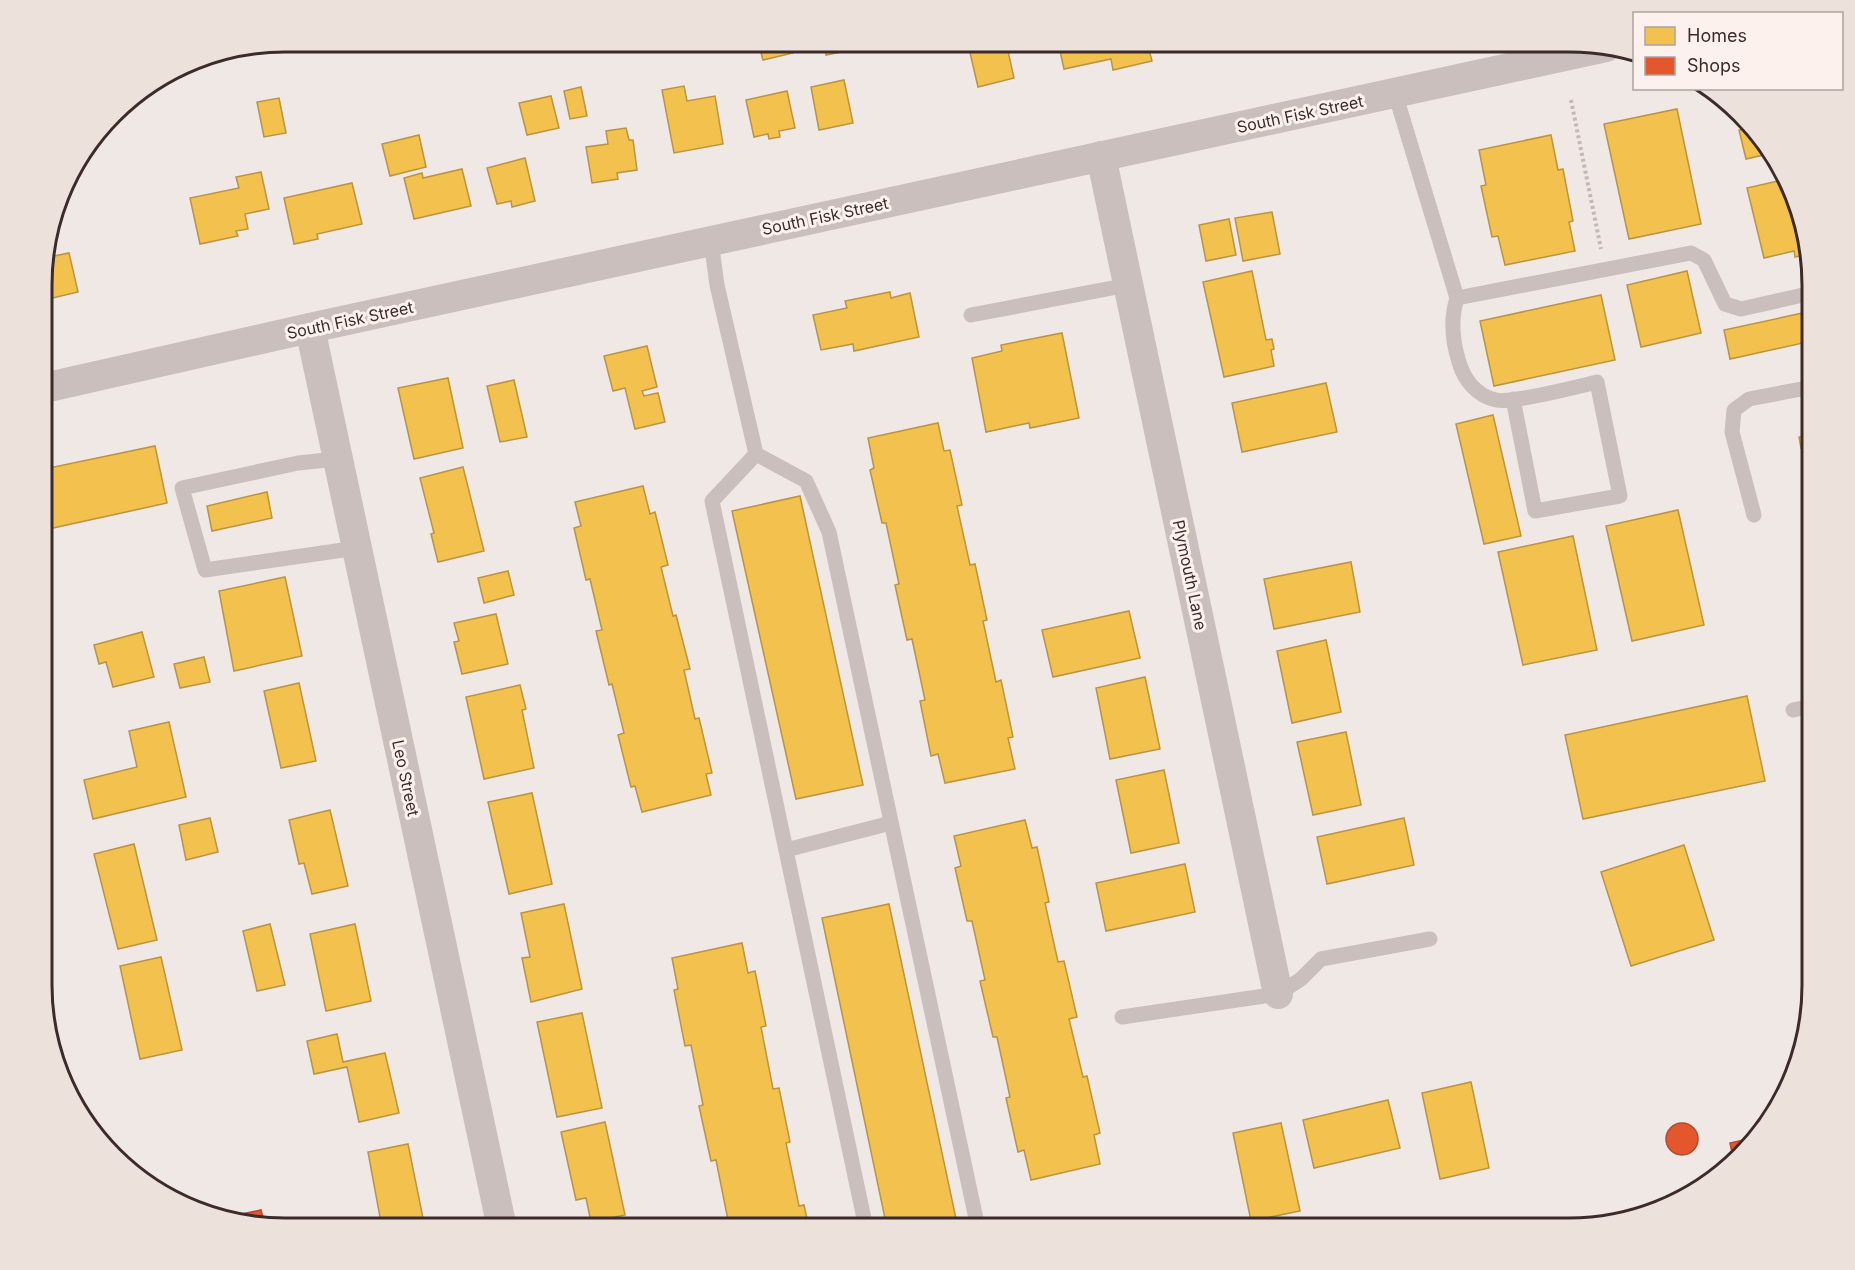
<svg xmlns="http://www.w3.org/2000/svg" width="1855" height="1270" font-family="Inter,sans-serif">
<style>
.homes{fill:#f2c14e;stroke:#bb9443;stroke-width:1.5}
.shops{fill:#e4572e;stroke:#b24a2d;stroke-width:1.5}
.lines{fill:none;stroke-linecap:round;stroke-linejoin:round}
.path{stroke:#c2b8b5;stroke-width:4;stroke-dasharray:3 3;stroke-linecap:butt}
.service{stroke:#cabfbc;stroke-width:15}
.minor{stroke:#cabfbc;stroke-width:30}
.labels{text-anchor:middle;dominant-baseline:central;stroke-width:6;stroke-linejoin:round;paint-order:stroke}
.street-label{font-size:16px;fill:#3c2b2a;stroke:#fcf1ec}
.rim{fill:none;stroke:#3c2b2a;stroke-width:3}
</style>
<rect width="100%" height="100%" fill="#f0e8e4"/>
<g class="homes">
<path d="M359 42H393L360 49Z"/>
<path d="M758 42H790L793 53 763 60Z"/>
<path d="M824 42H855L856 49 826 55Z"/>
<path d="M972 42H1006L1014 78 978 87 968 44Z"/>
<path d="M1058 42H1147L1152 61 1113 70 1111 59 1064 69Z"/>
<path d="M844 80 853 123 819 130 811 87Z"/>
<path d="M684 86 687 101 715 96 723 144 674 153 662 90Z"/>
<path d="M581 87 587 116 570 119 564 91Z"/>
<path d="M787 91 795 128 779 131 780 137 769 139 768 134 754 137 746 100Z"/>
<path d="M551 96 559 128 527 135 519 103Z"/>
<path d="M279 98 286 133 264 137 257 102Z"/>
<path d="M1677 109 1701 224 1629 239 1604 124Z"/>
<path d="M626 128 629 140H633L637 170 617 173 618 179 592 183 586 147 608 144 606 131Z"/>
<path d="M1747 128 1768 154 1746 159 1739 130Z"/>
<path d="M419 135 426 167 390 176 382 144Z"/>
<path d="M1551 135 1558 170 1563 169 1573 221 1569 222 1575 251 1505 265 1498 236 1492 237 1481 186 1486 185 1479 150Z"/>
<path d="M525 158 535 201 512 207 511 201 497 204 487 168Z"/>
<path d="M462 169 471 206 414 219 404 178 422 173 423 178Z"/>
<path d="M261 172 269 209 245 214 248 229 236 231 238 236 200 244 190 198 239 188 236 177Z"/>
<path d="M1785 174 1788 177 1808 254 1795 257 1794 251 1764 258 1747 188 1778 181 1777 176Z"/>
<path d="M352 183 362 224 317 234 318 239 294 244 284 198Z"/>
<path d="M1272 212 1280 254 1243 261 1235 218Z"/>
<path d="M1229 219 1236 255 1206 261 1199 225Z"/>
<path d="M69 253 78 292 44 300V258Z"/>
<path d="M1252 271 1266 340 1272 339 1274 349 1271 350 1274 366 1224 377 1203 282Z"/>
<path d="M1687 271 1701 333 1641 347 1627 285Z"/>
<path d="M890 292 891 298 910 293 919 337 854 351 853 344 821 350 813 315 847 308 845 301Z"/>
<path d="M1601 295 1615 360 1494 386 1480 321Z"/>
<path d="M1812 311V341L1730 359 1724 330Z"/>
<path d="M1062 333 1079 418 1030 428 1029 423 986 432 972 358 1002 351 1001 345Z"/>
<path d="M647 346 657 387 642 391 644 396 658 393 665 422 635 429 625 388 613 391 604 356Z"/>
<path d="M448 378 463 448 414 459 398 388Z"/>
<path d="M514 380 527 437 500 442 487 386Z"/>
<path d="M1326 383 1337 432 1242 452 1232 403Z"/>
<path d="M1812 404V464L1809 446 1801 448 1799 437 1812 435 1806 406Z"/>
<path d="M1493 415 1521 536 1484 544 1456 424Z"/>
<path d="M938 423 944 451 950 450 962 505 957 506 970 565 975 564 987 620 983 621 996 682 1001 680 1013 737 1008 738 1015 769 945 783 938 754 931 756 920 701 925 700 912 639 907 640 895 585 899 584 886 523H882L870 470 874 468 868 438Z"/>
<path d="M155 446 167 503 44 530V469Z"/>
<path d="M463 467 484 551 438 562 431 534 434 533 420 478Z"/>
<path d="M643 486 650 514 655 512 668 565 661 567 673 616 676 615 690 669 684 670 695 719 699 718 712 773 706 774 711 795 642 812 635 786 631 787 618 735 624 733 612 684 609 685 596 631 602 630 590 579 586 580 574 528 581 526 575 502Z"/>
<path d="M267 492 272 518 212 531 207 506Z"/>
<path d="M800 496 863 785 796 799 732 511Z"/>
<path d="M1678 510 1704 625 1632 641 1606 526Z"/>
<path d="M1573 536 1597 650 1523 665 1498 552Z"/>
<path d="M1351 562 1360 612 1274 629 1264 579Z"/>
<path d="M508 571 514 595 484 603 478 578Z"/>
<path d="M285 577 302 656 234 671 219 591Z"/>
<path d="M1129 611 1140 658 1053 677 1042 630Z"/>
<path d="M496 614 508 664 462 674 454 642 459 641 454 623Z"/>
<path d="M142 632 154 677 113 687 106 662 99 664 94 645Z"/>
<path d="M1326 640 1341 712 1292 723 1277 651Z"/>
<path d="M204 657 210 682 180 688 174 664Z"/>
<path d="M1145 677 1160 749 1110 759 1096 688Z"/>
<path d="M299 683 316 761 281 768 264 691Z"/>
<path d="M520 685 526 709 522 710 534 768 484 779 466 697Z"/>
<path d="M1747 696 1765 781 1583 819 1565 735Z"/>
<path d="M169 722 186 797 93 819 84 780 137 767 129 731Z"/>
<path d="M1346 732 1361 805 1313 815 1297 742Z"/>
<path d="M1164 770 1179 843 1131 853 1116 780Z"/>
<path d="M532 793 552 884 509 894 488 802Z"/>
<path d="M330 810 348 886 312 894 304 863 299 864 289 820Z"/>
<path d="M210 818 218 852 186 860 179 825Z"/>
<path d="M1404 818 1414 865 1327 884 1317 837Z"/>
<path d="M1025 820 1032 848 1037 847 1049 902 1045 903 1058 962 1064 961 1077 1017 1069 1019 1083 1077 1087 1076 1100 1133 1094 1135 1100 1164 1031 1180 1024 1150 1018 1152 1006 1098 1010 1097 997 1037H993L980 981 985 980 972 921H967L955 868 961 866 954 836Z"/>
<path d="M134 844 157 940 118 949 94 854Z"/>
<path d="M1684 845 1714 940 1631 966 1601 872Z"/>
<path d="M1185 864 1195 912 1106 931 1096 883Z"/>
<path d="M564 904 582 989 531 1002 522 958 530 957 521 913Z"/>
<path d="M889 904 958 1228H887L822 918Z"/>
<path d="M270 924 285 985 257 991 243 931Z"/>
<path d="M355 924 371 1001 326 1011 310 934Z"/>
<path d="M742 943 748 973 755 971 766 1026 761 1027 773 1089 779 1088 790 1142 786 1143 799 1206 804 1205 809 1228H725L723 1220H728L716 1160 711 1161 699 1106 703 1105 691 1045 685 1046 674 990 678 989 672 958Z"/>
<path d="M161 957 182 1050 140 1059 120 966Z"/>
<path d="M582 1013 602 1108 557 1117 537 1022Z"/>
<path d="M337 1034 343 1062 385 1053 399 1113 359 1122 347 1067 314 1074 307 1041Z"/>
<path d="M1471 1082 1489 1168 1440 1179 1422 1093Z"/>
<path d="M1388 1100 1400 1148 1314 1168 1303 1120Z"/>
<path d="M605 1122 625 1215 591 1222 586 1198 576 1200 561 1132Z"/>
<path d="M1281 1123 1300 1211 1251 1221 1233 1133Z"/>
<path d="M408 1144 425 1228H382L368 1152Z"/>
</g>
<g class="shops">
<circle cx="1682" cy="1139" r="16"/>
<path d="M1757 1137 1733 1157 1730 1143Z"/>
<path d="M261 1210 265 1226 222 1218Z"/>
</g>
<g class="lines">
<path class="path" d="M1571 100 1601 249"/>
<g class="service">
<path d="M1395 93 1457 298 1691 253 1704 260 1725 304 1741 309 1812 293"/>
<path d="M711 241 717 285 756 454 806 481 829 532 978 1228"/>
<path d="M1457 298C1450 320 1452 340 1459 362 1464 380 1477 396 1496 400 1505 402 1515 399 1524 398 1549 394 1573 388 1597 382L1620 496 1535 511 1513 399"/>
<path d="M971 315 1128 285"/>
<path d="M756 454 712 501 866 1228"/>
<path d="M337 459 298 463 182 488 205 570 357 548"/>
<path d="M1754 515 1732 432 1734 410 1749 399 1812 387"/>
<path d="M1793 710 1812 706"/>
<path d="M786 850 891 823"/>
<path d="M1122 1017 1278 994 1301 979 1321 959 1430 939"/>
</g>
<g class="minor">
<path d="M1101 156 1278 994"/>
<path d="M310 328 502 1228"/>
<path d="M44 388 310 328 1606 47"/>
</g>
</g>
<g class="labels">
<g class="street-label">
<text transform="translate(1300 114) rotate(-12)">South Fisk Street</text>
<text transform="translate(825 216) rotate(-12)">South Fisk Street</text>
<text transform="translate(350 320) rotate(-12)">South Fisk Street</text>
<text transform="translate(1190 575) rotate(78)">Plymouth Lane</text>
<text transform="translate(406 778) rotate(78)">Leo Street</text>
</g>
</g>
<path d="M0 0H1855V1270H0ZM285 52H1569A233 233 0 0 1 1802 285V985A233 233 0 0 1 1569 1218H285A233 233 0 0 1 52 985V285A233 233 0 0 1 285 52Z" fill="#ede1dc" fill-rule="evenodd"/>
<path class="rim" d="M285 52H1569A233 233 0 0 1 1802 285V985A233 233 0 0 1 1569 1218H285A233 233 0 0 1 52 985V285A233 233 0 0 1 285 52Z"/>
<rect x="1633" y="12" width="210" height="78" fill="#fcf1ec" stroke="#afa29e" stroke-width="1.5"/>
<rect x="1645" y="27" width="30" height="18" fill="#f2c14e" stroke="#afa29e" stroke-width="1.5"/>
<text x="1687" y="42" font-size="18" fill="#3c2b2a">Homes</text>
<rect x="1645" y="57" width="30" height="18" fill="#e4572e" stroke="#afa29e" stroke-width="1.5"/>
<text x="1687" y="72" font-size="18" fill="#3c2b2a">Shops</text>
</svg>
